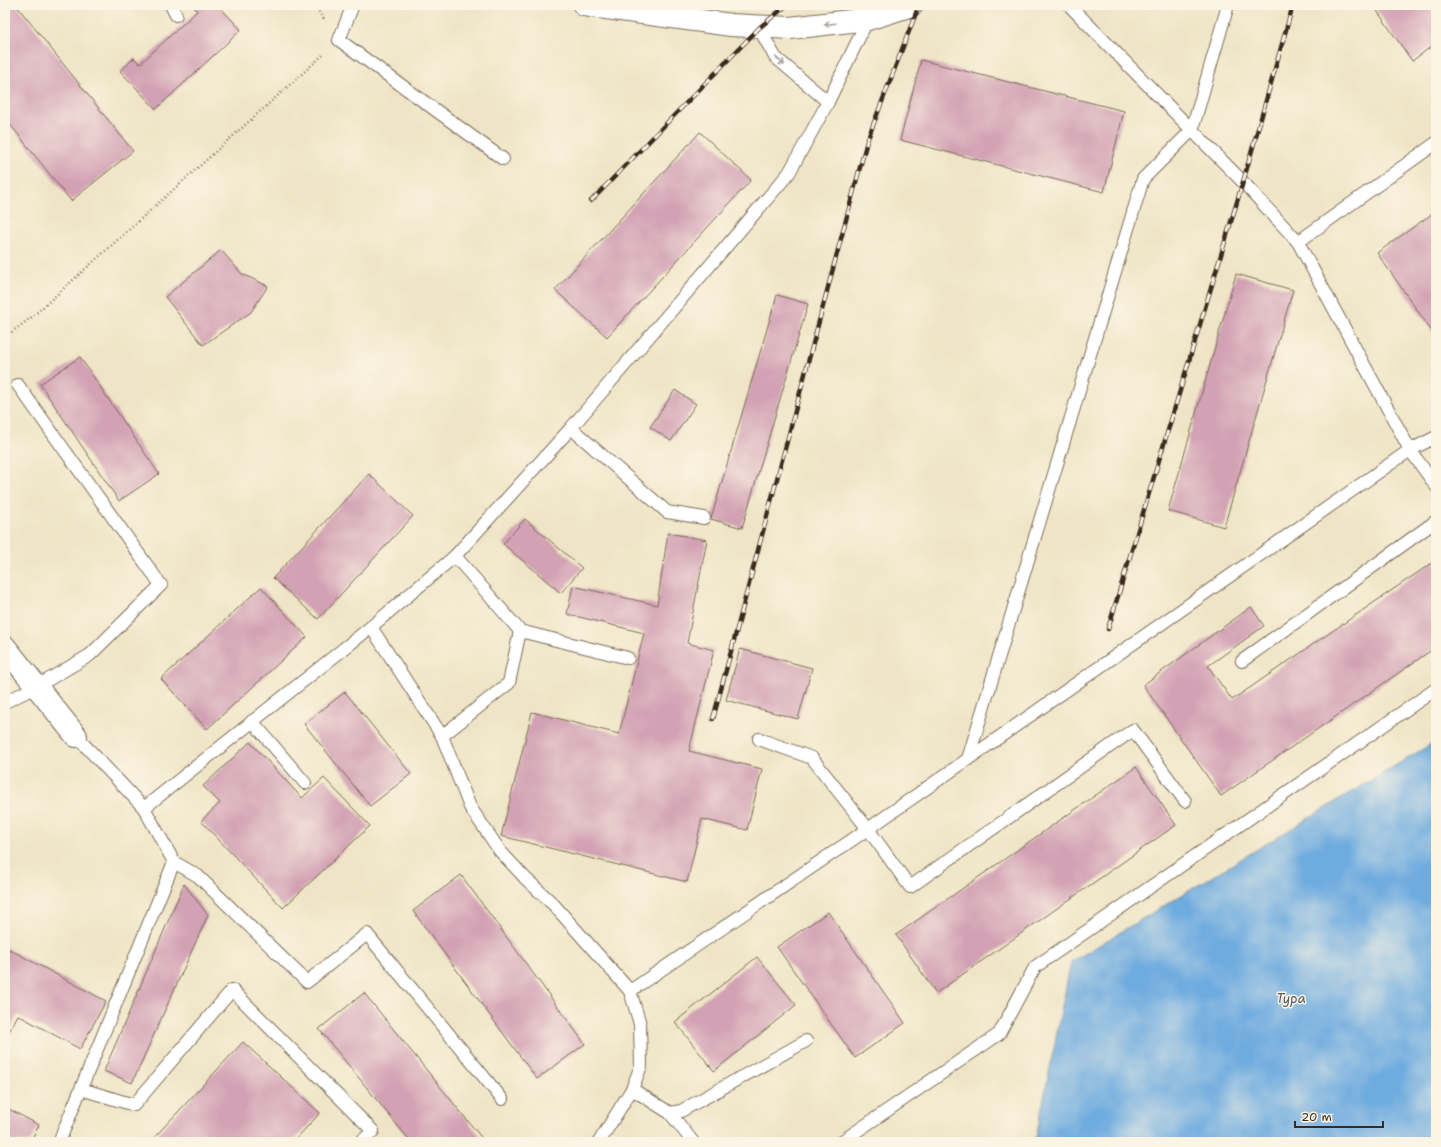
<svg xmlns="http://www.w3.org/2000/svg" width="1441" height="1147" font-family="'Shantell Sans',sans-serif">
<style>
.water{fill:#6eabdf;stroke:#546a7e}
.building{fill:#d2a1b4}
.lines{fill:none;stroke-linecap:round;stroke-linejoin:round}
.service-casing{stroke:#7a6b59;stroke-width:14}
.minor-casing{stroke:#7a6b59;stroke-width:24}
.path{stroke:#7a6b59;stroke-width:2.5;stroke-dasharray:1 3;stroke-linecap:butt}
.service{stroke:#fff;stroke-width:12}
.minor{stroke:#fff;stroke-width:22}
.rail-casing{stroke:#3b2a1e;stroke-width:4.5}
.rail{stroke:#fcf5e5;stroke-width:3;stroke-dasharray:9;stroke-linecap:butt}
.oneway{stroke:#a79f9a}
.labels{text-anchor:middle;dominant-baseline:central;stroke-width:3;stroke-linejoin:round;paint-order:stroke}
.water-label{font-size:13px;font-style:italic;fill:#4d5762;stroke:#fcf5e5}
</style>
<rect width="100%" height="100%" fill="#fcf5e5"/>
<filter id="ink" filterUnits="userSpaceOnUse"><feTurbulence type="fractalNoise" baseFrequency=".025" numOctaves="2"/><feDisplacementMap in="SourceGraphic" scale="8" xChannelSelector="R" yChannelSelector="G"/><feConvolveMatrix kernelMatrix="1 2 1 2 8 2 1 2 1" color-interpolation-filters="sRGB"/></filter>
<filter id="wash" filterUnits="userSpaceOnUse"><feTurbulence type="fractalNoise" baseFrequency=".012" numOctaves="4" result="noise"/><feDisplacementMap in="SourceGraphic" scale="16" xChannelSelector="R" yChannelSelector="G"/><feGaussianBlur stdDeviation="0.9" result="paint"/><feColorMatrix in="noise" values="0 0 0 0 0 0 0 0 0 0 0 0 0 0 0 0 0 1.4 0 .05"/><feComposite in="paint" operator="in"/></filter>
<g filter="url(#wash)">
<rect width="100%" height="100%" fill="#efe5c6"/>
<path class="water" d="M1436 741V1142H1035L1071 962Z"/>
<g id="blocks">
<g class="building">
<path d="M5 5H16L133 151 71 201 5 118Z"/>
<path d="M193 5H218L241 30 156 109 120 71 134 58 140 64 197 11Z"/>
<path d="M1373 5H1436V43L1412 61Z"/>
<path d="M921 60 1124 111 1104 192 900 140Z"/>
<path d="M700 132 751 180 607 337 555 290Z"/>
<path d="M1436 211V337L1377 253Z"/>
<path d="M221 250 242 274 268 286 251 312 203 345 165 297Z"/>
<path d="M1236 274 1293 290 1224 527 1168 511Z"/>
<path d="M777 295 808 304 742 528 711 519Z"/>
<path d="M80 357 159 474 119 501 40 384Z"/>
<path d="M675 390 696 404 671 441 650 427Z"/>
<path d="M369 474 413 516 318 619 273 578Z"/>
<path d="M525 519 582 568 561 593 503 544Z"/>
<path d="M668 533 707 540 687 643 714 650 689 751 762 769 747 830 702 819 687 882 501 836 532 712 619 734 644 633 567 614 573 586 657 605Z"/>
<path d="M1436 560V647L1221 796 1143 685 1251 607 1264 626 1208 666 1232 700Z"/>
<path d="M261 587 307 637 207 729 161 679Z"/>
<path d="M740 649 812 668 798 719 726 700Z"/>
<path d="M345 692 411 774 370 806 304 724Z"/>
<path d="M250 742 302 798 324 778 370 826 283 908 201 821 220 803 203 786Z"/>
<path d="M1136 767 1176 825 936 993 896 935Z"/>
<path d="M461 875 585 1044 537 1079 413 911Z"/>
<path d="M184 884 208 915 132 1083 104 1071Z"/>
<path d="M828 912 905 1023 855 1058 777 947Z"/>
<path d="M5 947 106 1001 80 1049 18 1015 5 1039Z"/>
<path d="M757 957 796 1005 714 1071 675 1022Z"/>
<path d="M364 993 485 1142H411L319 1029Z"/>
<path d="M243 1042 320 1113 293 1142H150Z"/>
<path d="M5 1107 39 1125 30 1142H5Z"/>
</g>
</g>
</g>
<g filter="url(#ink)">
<use href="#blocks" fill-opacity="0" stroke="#7a6b59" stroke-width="1"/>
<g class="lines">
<g class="service-casing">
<g id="service">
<path d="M171 5 176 15"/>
<path d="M353 5 339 40 503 159"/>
<path d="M1069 5 1243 182 1298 242 1410 450 1436 486"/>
<path d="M759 28 775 57 828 102"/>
<path d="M1298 242 1436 143"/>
<path d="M571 428 667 512 704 518"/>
<path d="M520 631 628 658"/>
<path d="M1242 661 1436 521"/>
<path d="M5 702 36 687 90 655 161 585 18 385"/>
<path d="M252 721 305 783"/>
<path d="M76 736 144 808 371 627"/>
<path d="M442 736 509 683 520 631 455 556"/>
<path d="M759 739 812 758 868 829 910 887 1133 730 1185 801"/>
<path d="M968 759 1143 179 1192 130 1228 5"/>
<path d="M174 862 198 876 307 982 367 934 502 1099"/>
<path d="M630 991 868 829 1410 450 1436 437"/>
<path d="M81 1089 134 1105 232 990 373 1131 361 1142"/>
<path d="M632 1089 670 1113 681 1111 806 1041"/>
<path d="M670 1113 693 1142"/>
<path d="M59 1142 174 862 144 808"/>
<path d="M599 1142 632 1089 641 1066 640 1024 630 991 553 904 526 879 500 851 470 807 442 736 371 627 455 556 571 428 789 173 828 102 868 19"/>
<path d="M841 1142 999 1034 1035 967 1436 689"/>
</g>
</g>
<g class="minor-casing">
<g id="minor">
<path d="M584 5 731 25 790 28 868 19 912 5"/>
<path d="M5 647 76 736"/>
</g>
</g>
<g class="path">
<path d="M314 5 324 19"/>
<path d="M5 337 32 317 324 54"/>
</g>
<use href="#service" class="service"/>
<use href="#minor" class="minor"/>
<g class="rail-casing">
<g id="rail">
<path d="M591 201 759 28 787 5"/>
<path d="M1108 629 1243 182 1293 5"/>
<path d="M713 719 867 141 919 5"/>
</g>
</g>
<use href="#rail" class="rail"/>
</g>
<defs><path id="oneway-shaft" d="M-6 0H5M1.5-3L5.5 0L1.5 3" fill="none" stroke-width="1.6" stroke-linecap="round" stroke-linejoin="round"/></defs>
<g class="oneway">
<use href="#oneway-shaft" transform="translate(830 24) rotate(173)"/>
<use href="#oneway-shaft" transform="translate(780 61) rotate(42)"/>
</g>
</g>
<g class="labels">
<g class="water-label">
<text x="1291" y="998">Тура</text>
</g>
</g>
<rect width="1441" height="1147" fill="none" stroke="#fcf5e5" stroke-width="20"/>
<path d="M1295 1121v6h88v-6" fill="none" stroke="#3b2a1e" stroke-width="2"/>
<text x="1301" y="1121" font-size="12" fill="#3b2a1e" stroke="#fcf5e5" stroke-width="3" paint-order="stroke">20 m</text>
</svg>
